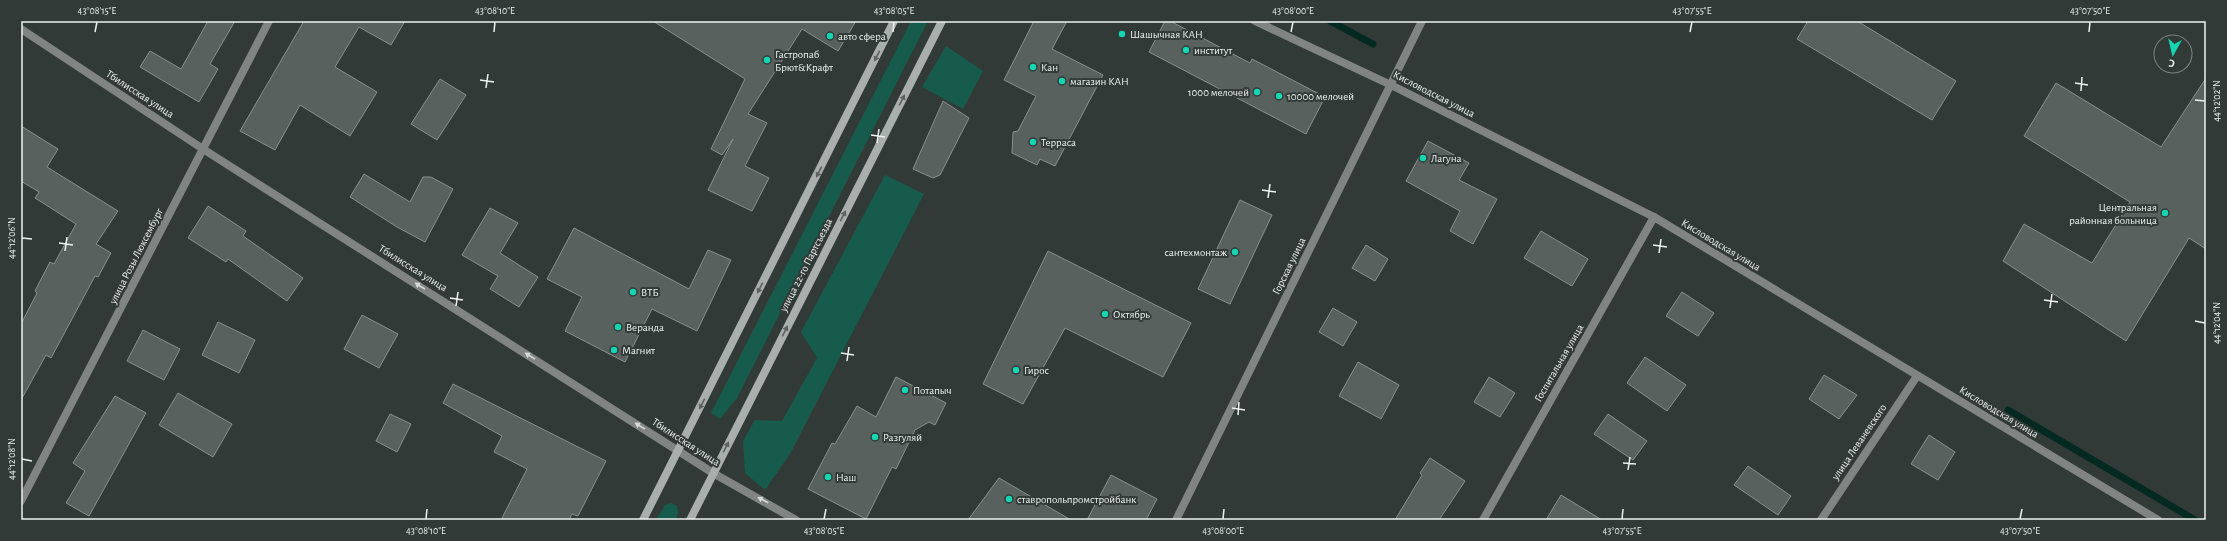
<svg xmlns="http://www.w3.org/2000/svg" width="2227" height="541" font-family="'Alegreya Sans',sans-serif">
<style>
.green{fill:#175b4d}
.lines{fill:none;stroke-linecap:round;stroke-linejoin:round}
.stream{stroke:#032921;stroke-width:7}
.building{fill:#59615f;stroke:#88918e}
.street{stroke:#808483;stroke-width:8}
.secondary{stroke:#a9afad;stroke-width:8}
.oneway{fill:#5c6360}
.oneway2{fill:#d7dcdb}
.ticks{fill:none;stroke:#edf2f1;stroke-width:1.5}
.poi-dot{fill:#15d5b3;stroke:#323a37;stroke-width:1.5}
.labels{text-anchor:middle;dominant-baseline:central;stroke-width:4;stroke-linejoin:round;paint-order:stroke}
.poi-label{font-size:11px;fill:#edf2f1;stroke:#323a37;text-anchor:start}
.street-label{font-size:11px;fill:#edf2f1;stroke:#323a37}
.neatline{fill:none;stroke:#edf2f1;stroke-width:1.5}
.ticks-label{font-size:10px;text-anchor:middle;fill:#edf2f1}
</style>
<rect width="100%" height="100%" fill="#323a37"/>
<g class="green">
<path d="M911 21H928L737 398 720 419 711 413Z"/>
<path d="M946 46 983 71 963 109 922 87Z"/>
<path d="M885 175 924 194 790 454 765 490 745 473 743 441 755 420 782 421 817 358 801 332Z"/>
<path d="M671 503 677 506 678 512 676 520H656L665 505Z"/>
</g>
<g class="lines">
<g class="stream">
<path d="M1330 21 1373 44"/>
<path d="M2008 410 2195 520"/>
</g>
</g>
<g class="building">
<path d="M208 21H235L210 64 218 69 199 102 140 67 150 51 181 69Z"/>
<path d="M304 21H405L391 45 359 27 335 67 377 92 350 136 300 105 275 150 240 131Z"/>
<path d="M653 21H856L838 51 802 29 748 114 767 123 745 166 769 178 752 211 708 190 733 139 722 155 711 149 745 79Z"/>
<path d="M1034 21H1067L1052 49 1103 75 1055 166 1040 159 1037 165 1012 153 1013 132 1018 131 1036 96 1004 80Z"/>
<path d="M1165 21H1170L1250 63 1252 59 1325 97 1306 134 1149 52Z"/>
<path d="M1808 21H1857L1956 81 1932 120 1797 39Z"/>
<path d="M2206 78V249L2189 238 2126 341 2003 261 2024 224 2092 263 2130 202 2024 136 2056 83 2161 147Z"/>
<path d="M440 79 466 95 437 140 411 124Z"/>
<path d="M943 101 969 118 940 175 933 178 913 169Z"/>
<path d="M21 126 58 149 47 167 118 211 96 244 111 253 98 277 95 276 51 358 46 355 21 400V324L37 293 35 291 50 262 54 264 76 224 35 198 39 192 21 181Z"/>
<path d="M1428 141 1469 163 1459 180 1497 199 1473 244 1450 231 1460 211 1406 181Z"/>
<path d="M364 174 410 202 423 177H431L453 189 425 242 397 227 350 197Z"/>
<path d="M1240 200 1272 215 1230 304 1198 289Z"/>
<path d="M208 206 246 231 243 236 303 278 287 301 228 259 226 262 188 238Z"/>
<path d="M490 208 518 223 500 253 538 277 519 307 490 289 498 276 462 255Z"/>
<path d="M574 228 689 289 708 250 731 260 697 331 652 309 625 362 565 331 582 297 547 279Z"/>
<path d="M1541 231 1588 259 1572 286 1524 258Z"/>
<path d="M1366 245 1388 259 1375 281 1352 268Z"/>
<path d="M1048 251 1191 323 1163 377 1065 328 1023 404 983 384Z"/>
<path d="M1682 292 1714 313 1698 336 1666 316Z"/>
<path d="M1333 308 1357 322 1343 346 1319 332Z"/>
<path d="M362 315 398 334 379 368 344 349Z"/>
<path d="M218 322 255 340 239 373 202 355Z"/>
<path d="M143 330 180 349 164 380 127 361Z"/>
<path d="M1645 357 1686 385 1667 411 1627 383Z"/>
<path d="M1358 362 1399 385 1381 419 1339 396Z"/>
<path d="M1824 375 1857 395 1839 419 1809 399Z"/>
<path d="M896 377 946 403 935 425 929 422 915 430 896 469 892 467 866 519 808 489 832 443 835 444 857 406 876 417Z"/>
<path d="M1489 377 1515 393 1500 417 1474 402Z"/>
<path d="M453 384 606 461 578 516 572 514 569 520H501L527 469 494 452 502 436 443 403Z"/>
<path d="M178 393 232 424 213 457 159 425Z"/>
<path d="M115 396 146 413 89 516 66 503 85 471 73 463Z"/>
<path d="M390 414 411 424 397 452 376 441Z"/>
<path d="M1608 414 1647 441 1633 460 1594 434Z"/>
<path d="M1929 435 1955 452 1938 480 1911 464Z"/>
<path d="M1430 458 1465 481 1439 520H1395L1422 475 1420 473Z"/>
<path d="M1748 466 1791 496 1778 515 1734 485Z"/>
<path d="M1111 475 1157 499 1146 520H1087Z"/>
<path d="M999 478 1071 520H968Z"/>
<path d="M1561 495 1602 520H1546Z"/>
</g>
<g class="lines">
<g class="street">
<path d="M1255 21 1391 85 1654 217 2158 520"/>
<path d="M21 29 203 149 713 473 796 520"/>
<path d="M21 501 269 21"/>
<path d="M1176 520 1422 21"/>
<path d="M1483 520 1654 217"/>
<path d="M1821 520 1917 376"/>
</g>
<g class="secondary">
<path d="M643 520 894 21"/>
<path d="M690 520 942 21"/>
</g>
</g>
<defs><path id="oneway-solid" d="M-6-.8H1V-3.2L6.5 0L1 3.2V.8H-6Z"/></defs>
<g class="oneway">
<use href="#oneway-solid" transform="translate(877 56) rotate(117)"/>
<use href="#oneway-solid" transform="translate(902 100) rotate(-63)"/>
<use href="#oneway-solid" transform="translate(819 172) rotate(117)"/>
<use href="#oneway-solid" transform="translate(843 216) rotate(-63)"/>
<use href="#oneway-solid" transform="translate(760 288) rotate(117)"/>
<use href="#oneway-solid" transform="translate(785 331) rotate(-63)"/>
<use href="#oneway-solid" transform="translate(702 404) rotate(117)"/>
<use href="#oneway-solid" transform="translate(726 447) rotate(-63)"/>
</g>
<g class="oneway2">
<use href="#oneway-solid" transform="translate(420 286) rotate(-148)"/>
<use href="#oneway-solid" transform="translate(530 356) rotate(-148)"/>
<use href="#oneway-solid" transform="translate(640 426) rotate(-148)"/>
<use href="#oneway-solid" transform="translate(763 500) rotate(-152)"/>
</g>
<path class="ticks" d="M95 32 97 22M494 32 495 22M893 32 894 22M1291 32 1293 22M1690 32 1692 22M2089 32 2090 22M480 80 494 82M2075 83 2088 85M486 88 488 74M2081 91 2082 77M2195 100 2205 101M871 135 885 137M877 143 879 129M1262 190 1276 192M1268 198 1270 184M22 238 32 239M59 243 73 245M1653 245 1667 247M65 251 67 237M1659 253 1661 239M450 298 463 300M2044 300 2058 302M456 306 458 292M2050 308 2052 294M2195 321 2205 323M841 353 854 355M847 361 849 347M1232 408 1245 410M1238 415 1239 402M22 459 32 461M1623 463 1636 464M1628 470 1630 457M426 519 427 509M824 519 826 509M1223 519 1224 509M1622 519 1623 509M2020 519 2022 509"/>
<g class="poi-dot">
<circle cx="1122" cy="34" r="4"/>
<circle cx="830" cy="36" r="4"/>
<circle cx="1186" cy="50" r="4"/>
<circle cx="767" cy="60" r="4"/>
<circle cx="1033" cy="67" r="4"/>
<circle cx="1062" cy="81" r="4"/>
<circle cx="1257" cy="92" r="4"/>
<circle cx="1279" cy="96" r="4"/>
<circle cx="1033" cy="142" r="4"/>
<circle cx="1423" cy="158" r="4"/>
<circle cx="2165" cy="213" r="4"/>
<circle cx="1235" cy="252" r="4"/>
<circle cx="633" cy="292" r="4"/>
<circle cx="1105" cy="314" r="4"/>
<circle cx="618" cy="327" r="4"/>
<circle cx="614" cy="350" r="4"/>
<circle cx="1016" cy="370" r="4"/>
<circle cx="905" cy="390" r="4"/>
<circle cx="875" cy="437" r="4"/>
<circle cx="828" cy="477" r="4"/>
<circle cx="1009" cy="499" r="4"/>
</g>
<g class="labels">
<g class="poi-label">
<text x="1130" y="34">Шашычная КАН</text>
<text x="838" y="36">авто сфера</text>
<text x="1194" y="50">институт</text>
<text x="775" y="54">Гастропаб<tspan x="775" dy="13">Брют&amp;Крафт</tspan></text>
<text x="1041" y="67">Кан</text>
<text x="1070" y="81">магазин КАН</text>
<text x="1249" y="92" text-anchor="end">1000 мелочей</text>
<text x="1287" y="96">10000 мелочей</text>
<text x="1041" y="142">Терраса</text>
<text x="1431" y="158">Лагуна</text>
<text x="2157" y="207" text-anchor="end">Центральная<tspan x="2157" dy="13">районная больница</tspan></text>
<text x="1227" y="252" text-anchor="end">сантехмонтаж</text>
<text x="641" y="292">ВТБ</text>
<text x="1113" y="314">Октябрь</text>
<text x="626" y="327">Веранда</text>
<text x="622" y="350">Магнит</text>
<text x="1024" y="370">Гирос</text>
<text x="913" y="390">Потапыч</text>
<text x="883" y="437">Разгуляй</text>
<text x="836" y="477">Наш</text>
<text x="1017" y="499">ставропольпромстройбанк</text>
</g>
<g class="street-label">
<text transform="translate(140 94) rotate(33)">Тбилисская улица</text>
<text transform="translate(1434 94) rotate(27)">Кисловодская улица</text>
<text transform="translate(1721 245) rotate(31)">Кисловодская улица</text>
<text transform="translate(136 256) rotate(-63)">улица Розы Люксембург</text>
<text transform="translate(806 265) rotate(-63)">улица 22-го Партсъезда</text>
<text transform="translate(1289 266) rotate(-64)">Горская улица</text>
<text transform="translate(413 268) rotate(32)">Тбилисская улица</text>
<text transform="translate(1559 363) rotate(-60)">Госпитальная улица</text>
<text transform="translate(1999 412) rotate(31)">Кисловодская улица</text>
<text transform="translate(686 442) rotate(33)">Тбилисская улица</text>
<text transform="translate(1859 442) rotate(-56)">улица Леваневского</text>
</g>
</g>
<rect width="2227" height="541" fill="none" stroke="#323a37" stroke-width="44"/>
<g transform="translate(2173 54) rotate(188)"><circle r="19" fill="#323a37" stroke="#7d8481"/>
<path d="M0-3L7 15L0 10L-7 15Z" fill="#15d5b3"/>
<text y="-6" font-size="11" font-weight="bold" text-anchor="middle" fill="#edf2f1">С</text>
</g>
<rect x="22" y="22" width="2183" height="497" class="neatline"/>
<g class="ticks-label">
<text x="97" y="14">43°08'15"E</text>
<text x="495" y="14">43°08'10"E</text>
<text x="894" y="14">43°08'05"E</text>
<text x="1293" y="14">43°08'00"E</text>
<text x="1692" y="14">43°07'55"E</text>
<text x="2090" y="14">43°07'50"E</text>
<text transform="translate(2216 101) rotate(-90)" y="4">44°12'02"N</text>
<text transform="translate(11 238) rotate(-90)" y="4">44°12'06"N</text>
<text transform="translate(2216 323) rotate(-90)" y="4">44°12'04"N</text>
<text transform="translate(11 459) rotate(-90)" y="4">44°12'08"N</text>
<text x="426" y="534">43°08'10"E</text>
<text x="824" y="534">43°08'05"E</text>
<text x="1223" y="534">43°08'00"E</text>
<text x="1622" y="534">43°07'55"E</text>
<text x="2020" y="534">43°07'50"E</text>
</g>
</svg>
